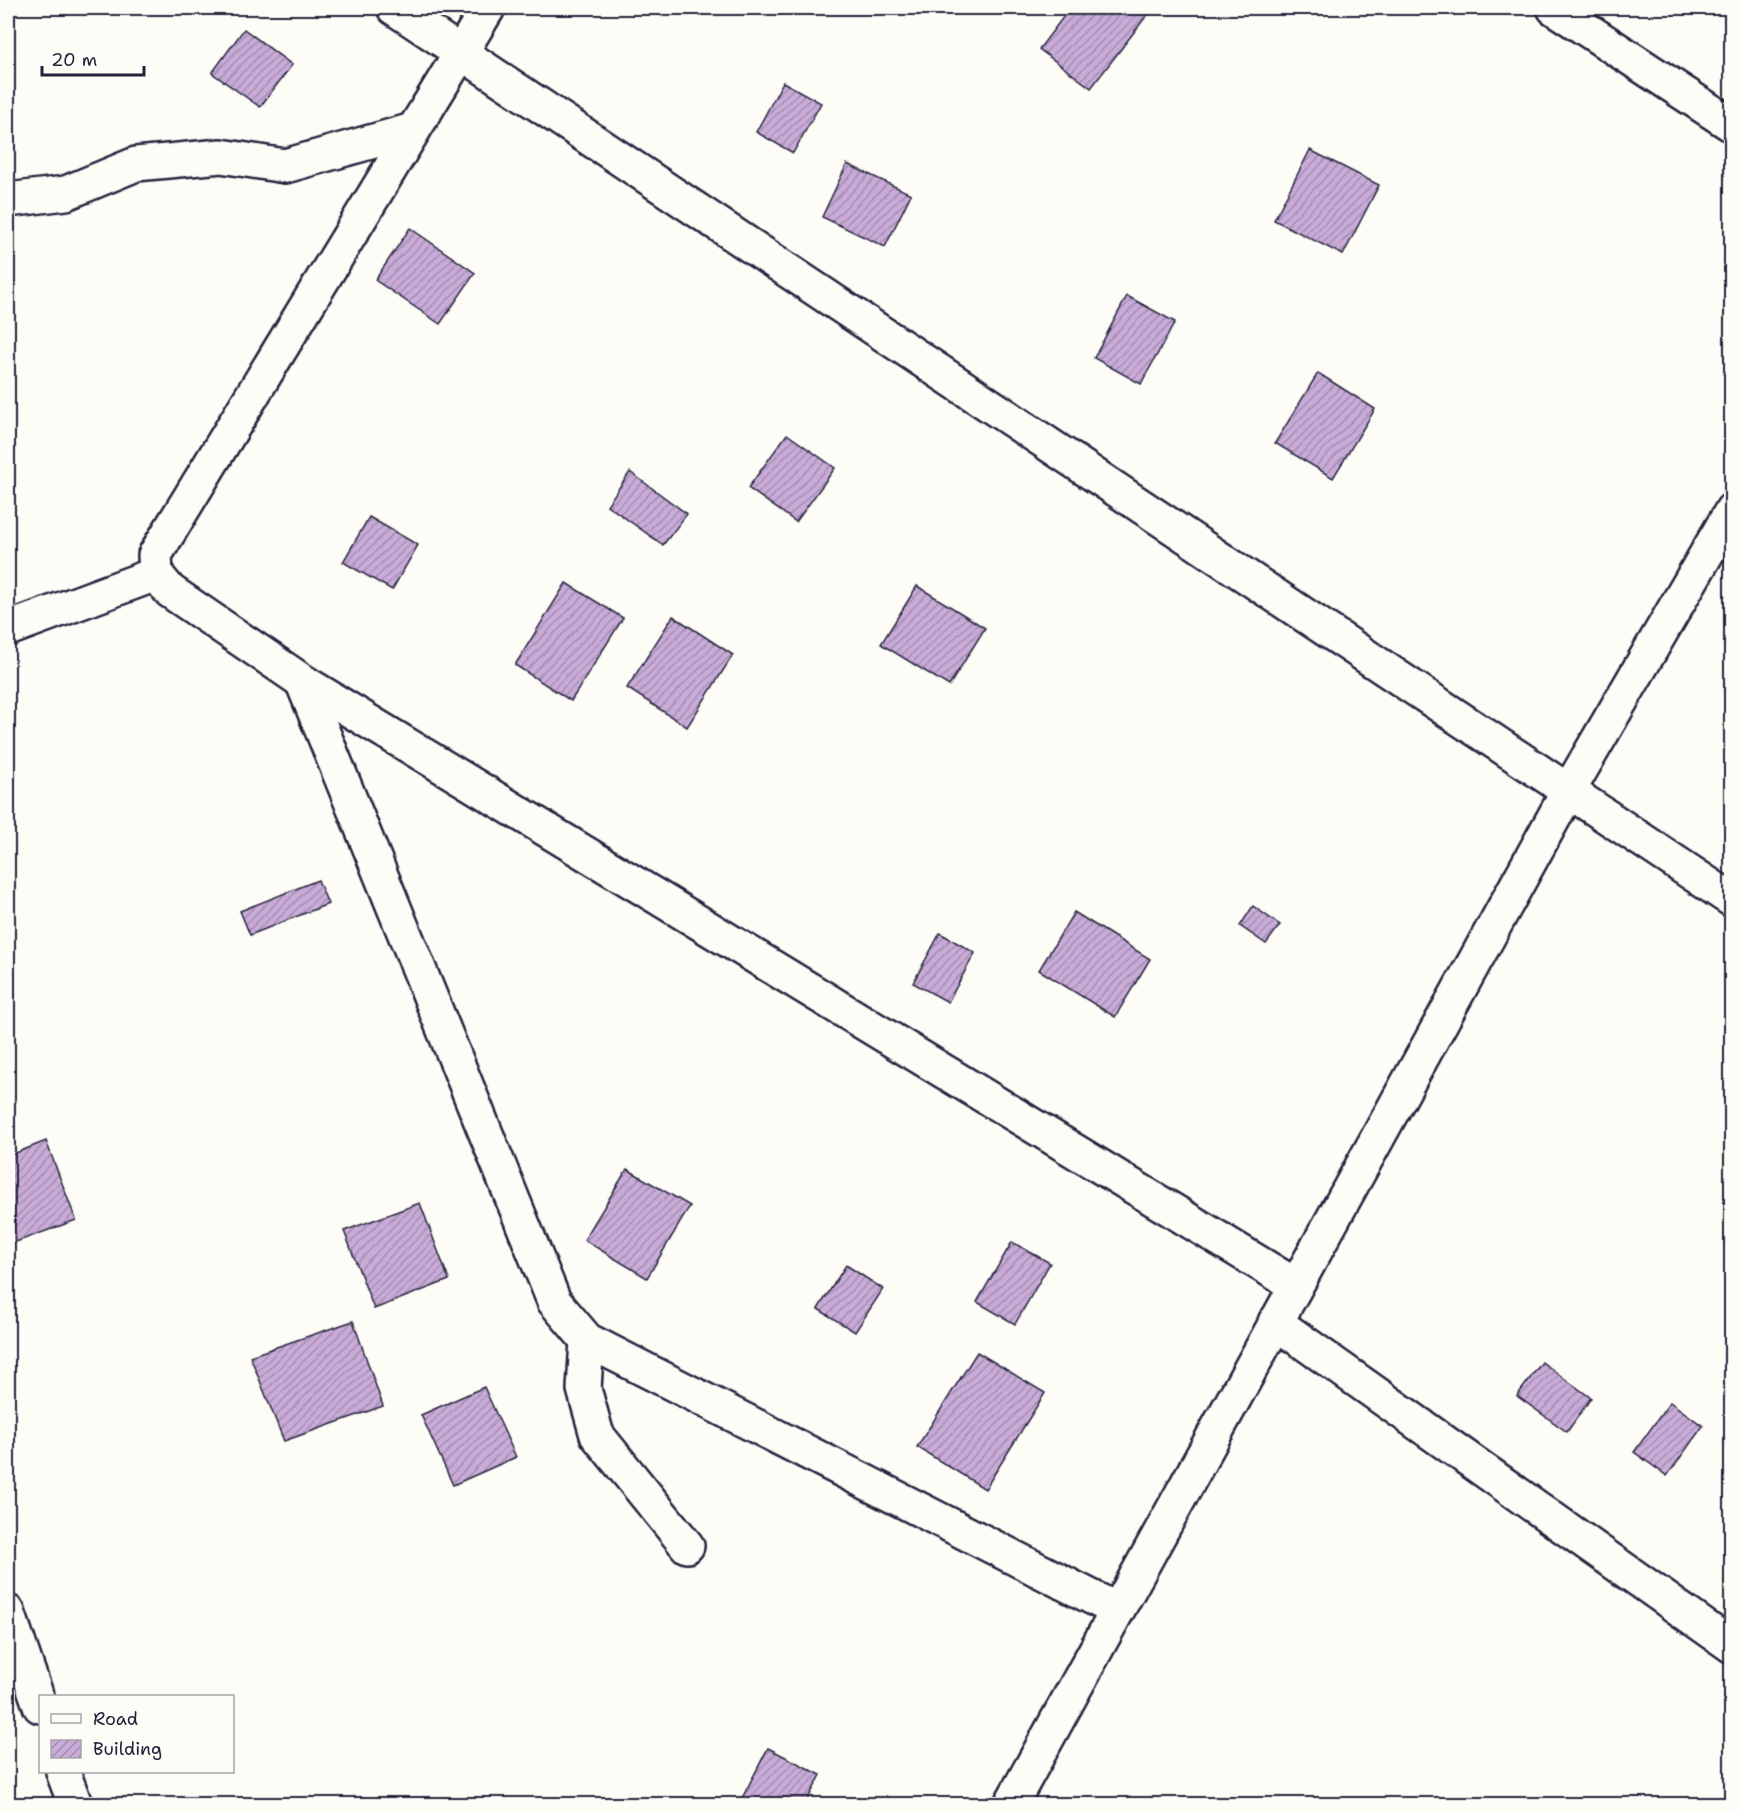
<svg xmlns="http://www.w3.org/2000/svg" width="1739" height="1812" font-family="'Shantell Sans',sans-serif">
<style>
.building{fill:url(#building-hatch);stroke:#22223b;stroke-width:1.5}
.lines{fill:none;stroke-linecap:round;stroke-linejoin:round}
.street-casing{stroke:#22223b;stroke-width:38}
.secondary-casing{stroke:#22223b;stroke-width:38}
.street{stroke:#fdfcf7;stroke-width:33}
.secondary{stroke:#fdfcf7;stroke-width:33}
</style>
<defs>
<pattern id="building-hatch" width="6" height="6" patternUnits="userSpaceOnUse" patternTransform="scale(1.5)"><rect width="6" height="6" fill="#c9abd7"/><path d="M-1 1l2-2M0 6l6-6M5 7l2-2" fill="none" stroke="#a38bb0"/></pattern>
</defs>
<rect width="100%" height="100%" fill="#fdfcf7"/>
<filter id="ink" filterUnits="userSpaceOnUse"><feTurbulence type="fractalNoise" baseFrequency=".0167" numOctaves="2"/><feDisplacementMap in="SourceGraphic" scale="12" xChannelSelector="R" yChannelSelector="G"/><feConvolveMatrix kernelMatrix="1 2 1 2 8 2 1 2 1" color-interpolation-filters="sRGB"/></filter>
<g filter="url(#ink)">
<g class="building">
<path d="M1070 8H1147L1151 10 1091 88 1039 49Z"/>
<path d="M244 29 292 65 260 107 212 73Z"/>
<path d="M783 82 821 103 793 153 756 132Z"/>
<path d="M1310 150 1379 185 1343 255 1274 220Z"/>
<path d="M847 164 911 194 885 247 822 217Z"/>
<path d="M410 228 475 273 440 324 375 280Z"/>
<path d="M1127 296 1175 322 1141 384 1094 358Z"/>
<path d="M1318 373 1375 409 1333 478 1275 443Z"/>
<path d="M787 434 835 468 796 522 748 488Z"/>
<path d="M630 472 687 514 663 545 607 505Z"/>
<path d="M369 517 418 545 392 590 343 562Z"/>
<path d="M566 583 623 618 571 701 515 665Z"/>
<path d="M917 586 985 628 949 686 881 644Z"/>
<path d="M673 616 733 655 687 727 627 688Z"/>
<path d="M318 880 328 904 250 935 240 911Z"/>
<path d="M1253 906 1280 925 1266 944 1240 926Z"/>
<path d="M1074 912 1150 959 1115 1017 1039 970Z"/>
<path d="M940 933 975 953 948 1002 913 983Z"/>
<path d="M46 1141 76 1220 8 1245V1156Z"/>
<path d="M627 1169 690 1206 647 1278 584 1240Z"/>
<path d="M420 1203 449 1280 374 1309 344 1231Z"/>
<path d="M1012 1242 1050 1263 1015 1324 977 1302Z"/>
<path d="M846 1265 883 1289 855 1332 818 1309Z"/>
<path d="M353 1321 383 1406 284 1441 250 1356Z"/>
<path d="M977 1352 1045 1393 985 1489 917 1447Z"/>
<path d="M1542 1362 1591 1398 1567 1432 1517 1396Z"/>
<path d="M484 1387 516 1457 453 1485 421 1415Z"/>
<path d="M1670 1402 1703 1426 1667 1476 1634 1452Z"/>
<path d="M768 1748 821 1775 805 1804H739Z"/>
</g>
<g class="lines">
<g class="street-casing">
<g id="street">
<path d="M394 8 1732 900"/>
<path d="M488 8 155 555 156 574 170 591 302 681 1295 1285"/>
<path d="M8 200 66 193 136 164 221 156 285 166 413 130"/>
<path d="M8 629 156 574"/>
<path d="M302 681 554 1301 587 1340 1117 1610"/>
<path d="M1275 1322 1732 1646"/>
<path d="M587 1340 584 1389 597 1435 687 1546"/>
<path d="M8 1612 40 1706"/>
<path d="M63 1772 75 1804"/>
<path d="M1011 1804 1569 790 1732 510"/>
</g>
</g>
<g class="secondary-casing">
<path id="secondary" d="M1554 8 1732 125"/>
</g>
<use href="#street" class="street"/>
<use href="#secondary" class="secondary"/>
</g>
</g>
<rect width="1739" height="1812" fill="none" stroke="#fdfcf7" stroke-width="30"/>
<rect x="15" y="15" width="1709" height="1782" fill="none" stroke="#22223b" stroke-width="2" filter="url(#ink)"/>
<rect x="39" y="1695" width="195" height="78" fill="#fdfcf7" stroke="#a5a5ac" stroke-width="1.5"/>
<rect x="51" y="1714" width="30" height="9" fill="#fdfcf7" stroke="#a5a5ac" stroke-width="1.5"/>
<text x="93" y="1725" font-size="18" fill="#22223b">Road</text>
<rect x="51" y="1740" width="30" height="18" fill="url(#building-hatch)" stroke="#a5a5ac" stroke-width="1.5"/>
<text x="93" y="1755" font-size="18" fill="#22223b">Building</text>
<path d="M42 66v9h102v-9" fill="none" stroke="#22223b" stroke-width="3"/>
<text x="51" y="66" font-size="18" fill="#22223b" stroke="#fdfcf7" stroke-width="4.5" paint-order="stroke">20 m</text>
</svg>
